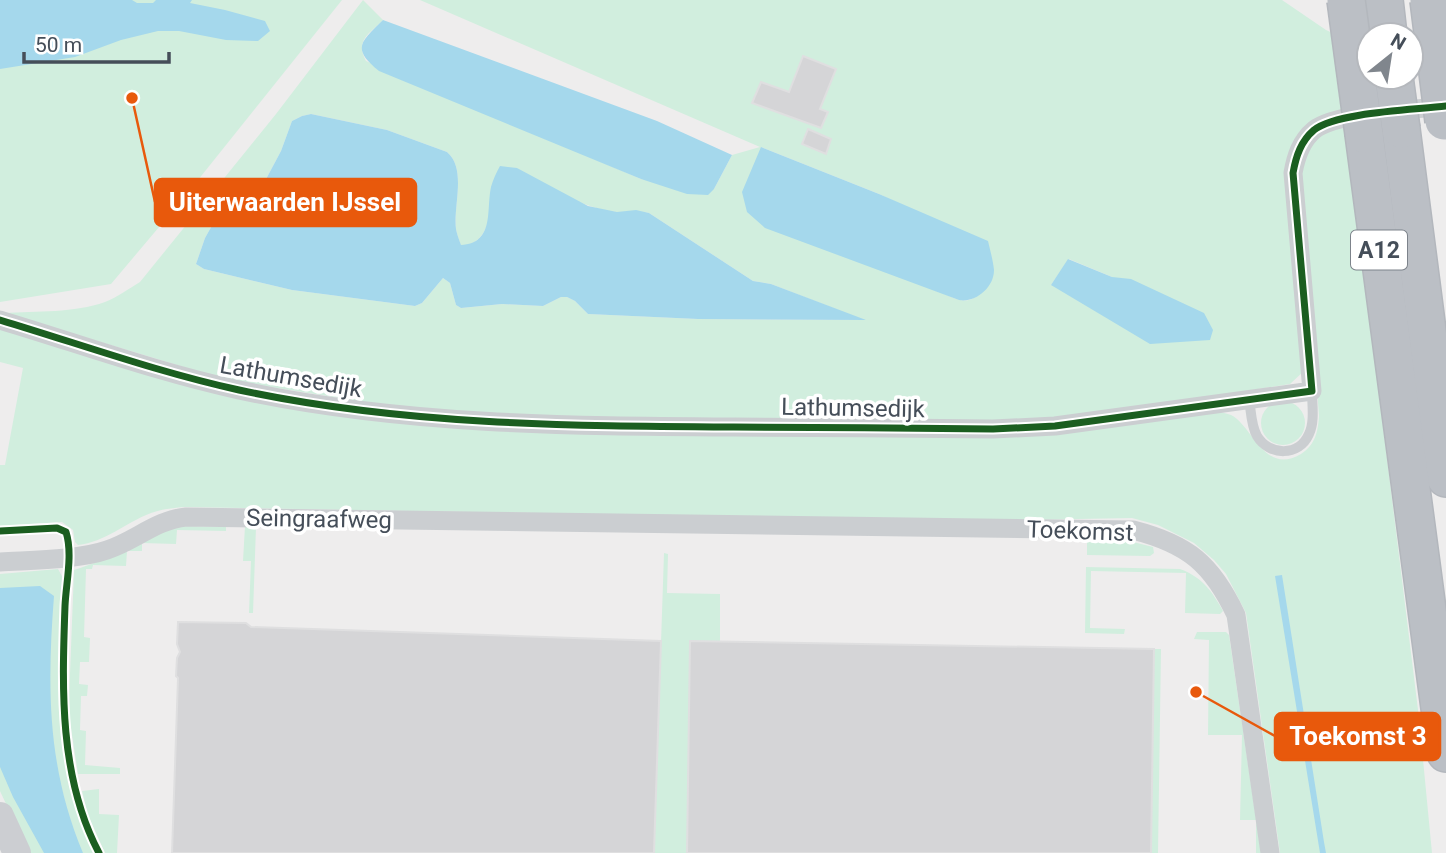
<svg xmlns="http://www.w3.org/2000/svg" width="1446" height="853" font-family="Roboto,sans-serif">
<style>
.green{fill:#d1eede;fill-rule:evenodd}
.water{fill:#a5d8ec}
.building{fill:#d5d5d7;stroke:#dfdfe0;stroke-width:2}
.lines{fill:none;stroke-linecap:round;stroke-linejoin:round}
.highway-casing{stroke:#b3b7bd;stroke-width:40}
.lane{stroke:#cbced1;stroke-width:10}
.street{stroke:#cbced1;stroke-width:19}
.secondary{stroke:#ccced2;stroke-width:28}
.highway{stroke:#bbbfc5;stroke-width:37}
.highway-bridge-casing{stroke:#b3b7bd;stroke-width:40;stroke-linecap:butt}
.highway-bridge{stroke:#bbbfc5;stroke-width:37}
.cycleway-casing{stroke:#fff;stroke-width:11}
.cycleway{stroke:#1b5e20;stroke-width:7}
.labels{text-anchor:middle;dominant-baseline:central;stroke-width:7;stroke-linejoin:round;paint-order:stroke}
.shield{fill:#fff;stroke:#7d838b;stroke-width:2}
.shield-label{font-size:23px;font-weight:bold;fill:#454e59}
.street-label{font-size:24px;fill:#454e59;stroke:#fff}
.leader{fill:none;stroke:#e8590c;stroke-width:2.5}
.callout-dot{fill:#e8590c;stroke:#fff;stroke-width:2.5}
.callout{fill:#e8590c;stroke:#e8590c;stroke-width:2.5}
.callout-label{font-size:26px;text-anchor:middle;font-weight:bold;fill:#fff}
</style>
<rect width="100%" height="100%" fill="#eeeded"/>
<g class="green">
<path d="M0 0H342L186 195 111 284 0 302Z"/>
<path d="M363 0 383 20C369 34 355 40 366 61L641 179 714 189 732 155 760 147 420 0H1282L1326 30 1337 35 1347 114 1296 143 1304 371 1290 384 1062 420 568 421 414 410 227 380 4 313C37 311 74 313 105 302 118 297 128 289 140 282L276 114ZM311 114 387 130 447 152C467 169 453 206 456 229 457 234 459 240 461 246 491 243 490 213 491 189L516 168C542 185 585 209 616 212 628 213 637 210 649 213L753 281 771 284 864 320 698 319 588 314 575 301 567 297H561L543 306 502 304 461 308 456 305 450 283 443 278 422 303 415 306 292 290 204 269 196 264 205 238 233 188 248 187 265 181 281 151 292 121 302 116ZM761 147 879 194 925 216 989 284C969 309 960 301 934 289ZM1069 259 1112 277 1051 285Z"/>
<path d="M1349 127 1344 129 1369 291 1378 385 1419 718 1432 853H1280L1246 613 1226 574 1214 560 1194 543 1158 525 1132 518 1024 520 645 515 184 507C173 508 162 509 151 513 125 523 105 542 78 545L75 542 73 530 62 522 0 526V465H5L23 368 0 362V326L330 409 835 432 1215 411C1220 412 1226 413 1231 415 1253 426 1264 476 1301 454 1315 445 1318 432 1319 416L1300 160 1319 132Z"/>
<circle cx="1283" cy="423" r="22"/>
<path d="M181 526 226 527V531L177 530 176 544 142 543V551H127L126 566 93 565 92 569H86L84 637 90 638 89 662H80L79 684 88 685 87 696H81L80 730 86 731 85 765 120 768V774H78L70 722 69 700 74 570C112 559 143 536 181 526Z"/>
<path d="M245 526 256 527 253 613H249L251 561H243Z"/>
<path d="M1129 541 1153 547 1154 553 1150 556 1087 555V542Z"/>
<path d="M664 553 668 554 667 593 720 594V641H690L687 853H654Z"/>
<path d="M1086 567 1180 569C1202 577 1212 591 1223 611L1220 614 1185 613 1186 573 1091 571 1090 628 1125 629 1124 634 1085 633Z"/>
<path d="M58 569 63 578C60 648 54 718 70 787 76 810 85 831 94 853H29L0 791V574Z"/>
<path d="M1197 632H1226L1229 635 1261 853H1256V820H1240L1242 735H1208L1209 640 1194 639Z"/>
<path d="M1154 649H1161L1158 853H1151Z"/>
<path d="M99 789V814L119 815 117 853H105L88 815 82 791Z"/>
</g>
<g class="water">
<path d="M0 0H132L137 3H153L156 0H192L190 3 225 10 265 21 270 31 258 41 226 40 179 31H158L121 40 75 57 0 69Z"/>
<path d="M383 20 657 121 732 155 714 189 708 195 687 194 641 179 379 71C350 48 362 41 383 20Z"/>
<path d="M311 114 387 130 447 152C467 169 453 206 456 229 457 234 459 240 461 245 495 243 486 210 491 187 493 180 496 173 500 166L517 168 588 206 617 212 636 210 649 213 753 281 771 284 866 320 698 319 588 314 575 301 567 297H561L543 306 502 304 461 308 456 305 450 283 443 278 422 303 415 306 292 290 204 269 196 264 205 238 233 188 238 186 248 187 265 181 281 151 292 121 302 116Z"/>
<path d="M761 147 879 194 988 241C990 250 993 260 994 270 994 288 975 303 959 300L765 228 747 212 742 192Z"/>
<path d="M1068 259 1112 277 1131 279 1204 313 1213 330 1210 340 1150 344 1051 285Z"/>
<path d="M1282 575 1324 842 1326 853H1320L1275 576Z"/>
<path d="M40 586 54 596C47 687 47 767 83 853H44L13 797 0 767V588Z"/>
</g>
<g class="building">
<path d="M803 56 836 69 820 109 828 112 821 128 752 103 761 82 789 92Z"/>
<path d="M808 129 831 139 826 154 802 144Z"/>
<path d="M178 622 246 623 251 627 661 641 654 853H172L178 678 176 676 177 658 180 652 177 644Z"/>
<path d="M690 641 1154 649 1151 853H687Z"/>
</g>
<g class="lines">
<g class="highway-casing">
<g id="highway">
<path d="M1384 0 1388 35"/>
<path d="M1401 129 1446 478"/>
<path d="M1364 134 1446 753"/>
</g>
</g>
<path class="lane" d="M1249 399C1251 410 1251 426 1257 436 1269 456 1299 457 1309 434 1315 422 1312 404 1312 391"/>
<g class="street">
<path d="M0 320C80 344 157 372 239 390 401 425 568 426 734 427 820 427 907 428 993 429L1055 426 1312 391 1293 173C1296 156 1301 141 1314 130 1337 112 1415 110 1446 106"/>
<path d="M0 562C31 560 78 560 107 550 135 541 156 520 186 517L1133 530C1188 544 1212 564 1236 615L1270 853"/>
</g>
<path class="secondary" d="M0 816 17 853"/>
<use href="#highway" class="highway"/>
<g class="highway-bridge-casing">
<g id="highway-bridge">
<path d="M1346 0 1364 134"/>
<path d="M1429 0 1444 121"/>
<path d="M1394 77 1401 129"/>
</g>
</g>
<use href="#highway-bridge" class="highway-bridge"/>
<g class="cycleway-casing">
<g id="cycleway">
<path d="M0 320C80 344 157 372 239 390 401 425 568 426 734 427 820 427 907 428 993 429L1055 426 1312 391 1293 173C1296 156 1301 141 1314 130 1337 112 1415 110 1446 106"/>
<path d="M0 531 57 528 66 532C73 554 66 583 65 606 62 689 59 777 99 853"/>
</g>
</g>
<use href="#cycleway" class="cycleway"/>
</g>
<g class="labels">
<rect class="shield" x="1351" y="230.5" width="56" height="39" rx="5"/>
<g class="shield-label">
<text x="1379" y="250">A12</text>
</g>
<g class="street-label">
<text transform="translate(291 377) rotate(10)">Lathumsedijk</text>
<text transform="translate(853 408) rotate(1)">Lathumsedijk</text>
<text transform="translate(319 519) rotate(1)">Seingraafweg</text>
<text transform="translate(1080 531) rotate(2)">Toekomst</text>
</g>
</g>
<path class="leader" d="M132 98L155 202M1196 692L1275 736"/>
<g class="callout-dot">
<circle cx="132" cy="98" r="7"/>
<circle cx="1196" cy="692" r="7"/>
</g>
<g class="callout">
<rect x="155" y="179" width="261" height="47" rx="7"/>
<rect x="1275" y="713" width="165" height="47" rx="7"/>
</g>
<g class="callout-label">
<text x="285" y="211">Uiterwaarden IJssel</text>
<text x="1358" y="745">Toekomst 3</text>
</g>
<g transform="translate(1390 56) rotate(30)"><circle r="33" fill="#ffffff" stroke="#b5b8bd" stroke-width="2"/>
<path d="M0-5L12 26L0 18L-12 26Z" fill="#80868d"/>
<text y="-10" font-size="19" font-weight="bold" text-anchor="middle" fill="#454e59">N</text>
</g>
<path d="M24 52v10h145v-10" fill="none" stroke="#454e59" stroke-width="3.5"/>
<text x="35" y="52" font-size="21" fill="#454e59" stroke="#ffffff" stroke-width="5" paint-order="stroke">50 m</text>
</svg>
